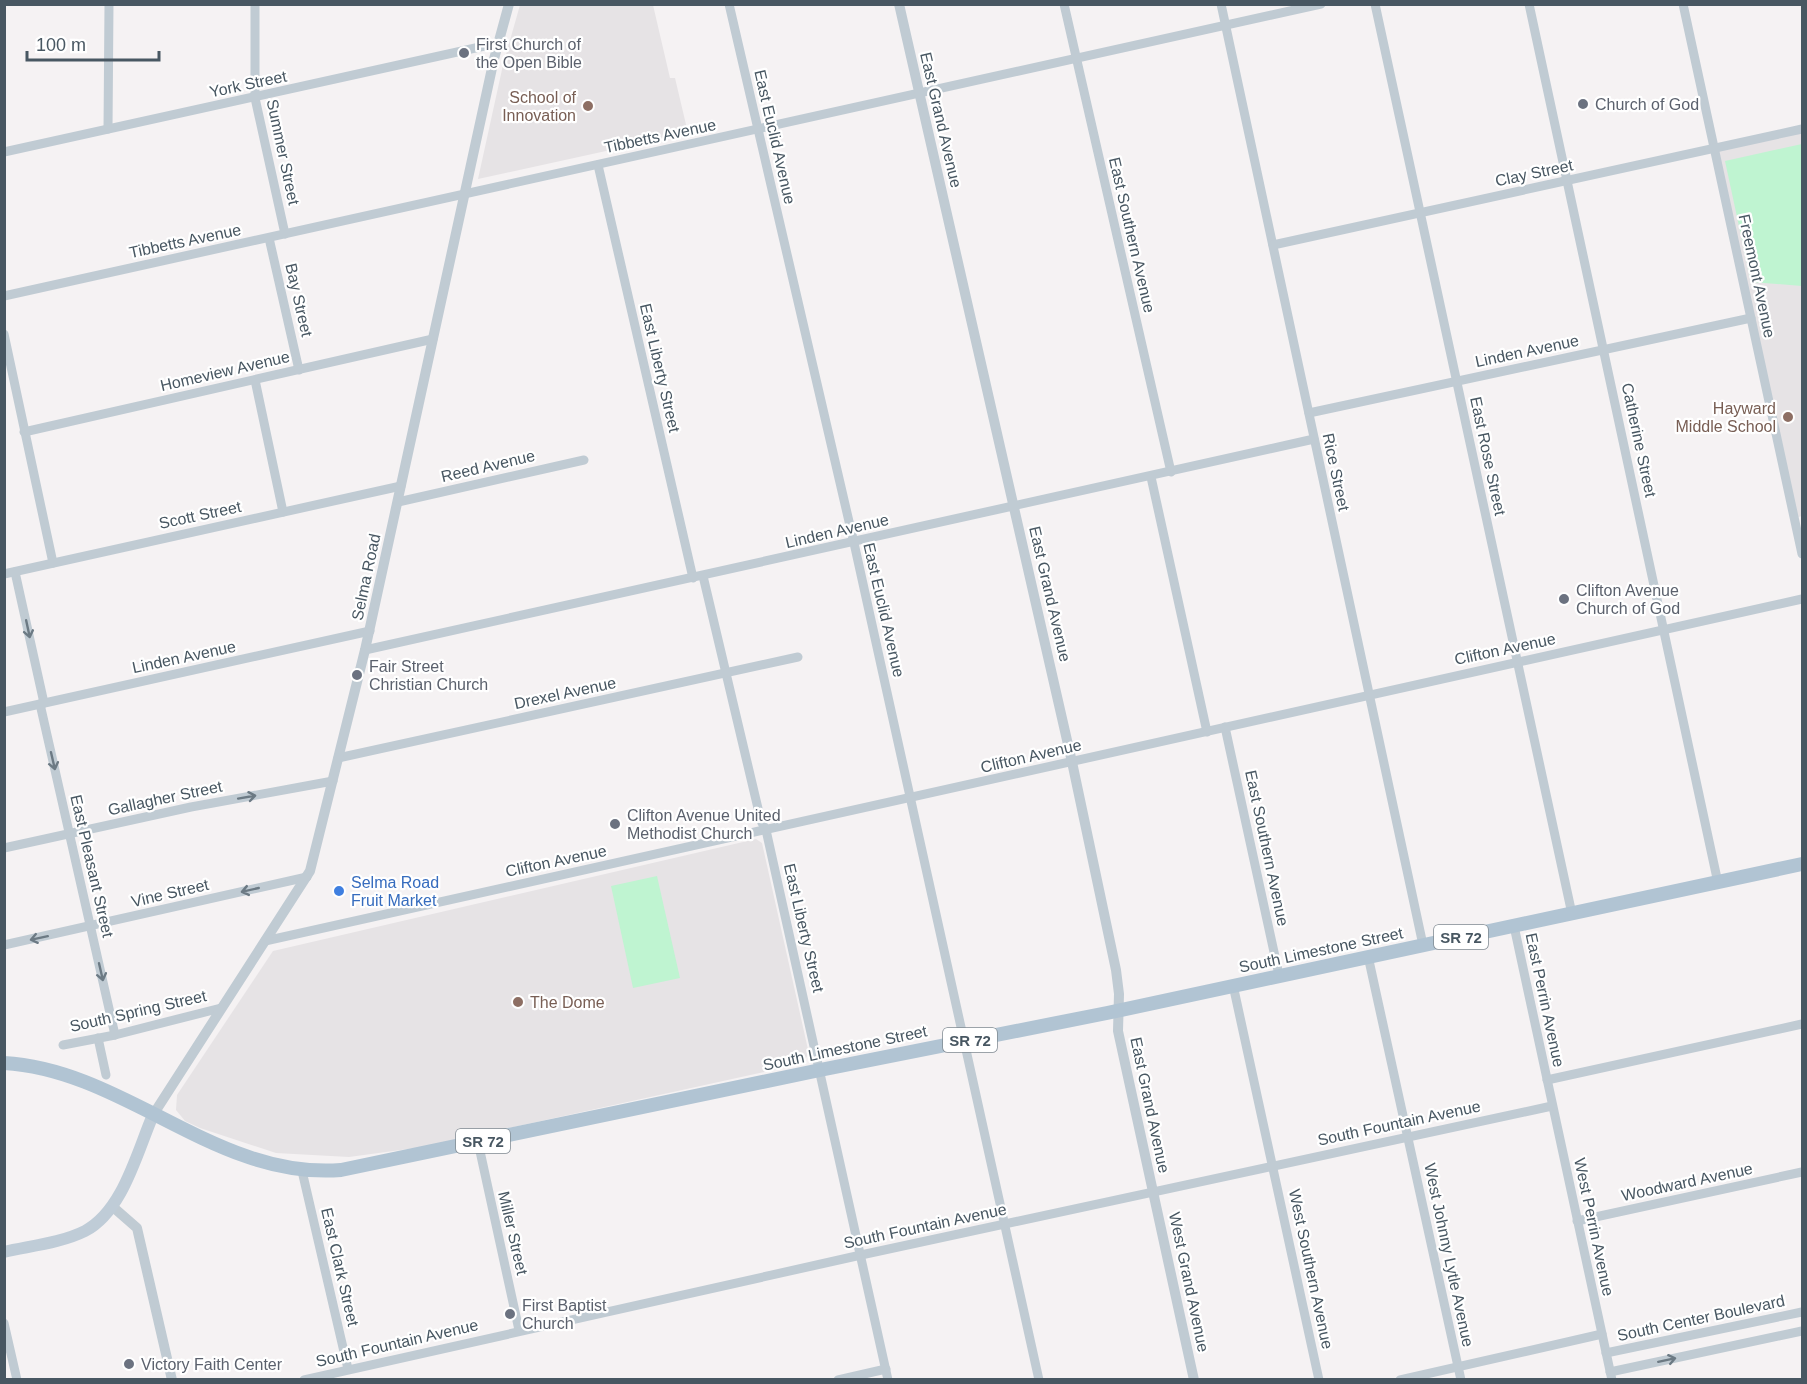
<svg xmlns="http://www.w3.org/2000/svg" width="1807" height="1384" font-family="Arial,sans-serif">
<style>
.education{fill:#e6e3e5}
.green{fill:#bff4d1}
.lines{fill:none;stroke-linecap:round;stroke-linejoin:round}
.minor{stroke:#c0cbd3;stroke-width:9}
.tertiary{stroke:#c0cbd3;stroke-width:10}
.secondary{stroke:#bfccd7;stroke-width:12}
.primary{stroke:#b1c4d3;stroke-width:14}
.oneway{stroke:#6c7a84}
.worship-dot{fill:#6b7280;stroke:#fff;stroke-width:2}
.education-dot{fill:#8d6e63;stroke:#fff;stroke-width:2}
.shop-dot{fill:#3f7fe0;stroke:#fff;stroke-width:2}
.labels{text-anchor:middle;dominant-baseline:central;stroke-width:4.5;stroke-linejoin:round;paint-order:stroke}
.shield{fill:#fff;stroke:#7f8991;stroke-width:1.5}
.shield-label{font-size:15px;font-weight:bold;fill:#485762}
.worship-label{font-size:16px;fill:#5b616d;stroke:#fff;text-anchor:start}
.street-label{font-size:16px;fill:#485762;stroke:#fff}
.education-label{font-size:16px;fill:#785e54;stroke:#fff;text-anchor:end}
.shop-label{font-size:16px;fill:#366cbe;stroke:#fff;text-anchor:start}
</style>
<rect width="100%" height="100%" fill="#f5f2f3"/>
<g class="education">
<path d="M520 5H653L670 78H675L688 133 478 179 503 65Z"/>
<path d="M1802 129V516L1795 518 1714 149Z"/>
<path d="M756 839 762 843 809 1054 801 1064 423 1147 349 1157 276 1153 200 1128 185 1121 176 1110 177 1095 273 951Z"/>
</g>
<g class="green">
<path d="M1802 144V286L1751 282 1725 161Z"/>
<path d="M657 876 680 978 633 988 611 886Z"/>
</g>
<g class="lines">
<g class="minor">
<path d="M255 4V98L285 234"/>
<path d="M729 4 854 543 1039 1380"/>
<path d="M1064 4 1171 472"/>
<path d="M1221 4 1423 945"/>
<path d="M1375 4 1572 914"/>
<path d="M1529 4 1718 883"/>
<path d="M1683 4 1802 554"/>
<path d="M108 129 109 4"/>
<path d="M4 152 498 43"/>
<path d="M598 165 693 578"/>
<path d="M269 238 299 370"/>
<path d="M1273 245 1802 129"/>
<path d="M4 296 1321 4"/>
<path d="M4 334 53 563"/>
<path d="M255 380 283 512"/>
<path d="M1309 413 1751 318"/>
<path d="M24 432 433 339"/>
<path d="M1151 477 1207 732"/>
<path d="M398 502 584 460"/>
<path d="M15 572 44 703"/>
<path d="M4 574 401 486"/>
<path d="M703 576 761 821 766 830 888 1380"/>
<path d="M365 650 1314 439"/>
<path d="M40 704 115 1035"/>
<path d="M4 712 370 631"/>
<path d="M1225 727 1279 975"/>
<path d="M338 758 798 657"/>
<path d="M4 848 191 807 333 781"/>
<path d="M1514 926 1612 1380"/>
<path d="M265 941 1802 599"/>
<path d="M4 945 307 877"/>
<path d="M1368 956 1461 1380"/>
<path d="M1233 985 1319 1380"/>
<path d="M98 1038 106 1075"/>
<path d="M63 1045 115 1035 221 1008"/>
<path d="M1547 1080 1802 1024"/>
<path d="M478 1142 519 1330"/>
<path d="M302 1171 348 1369"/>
<path d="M1577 1221 1802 1172"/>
<path d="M4 1323 17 1380"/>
<path d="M1606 1353 1802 1312"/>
<path d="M1610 1372 1802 1331"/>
<path d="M304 1380 861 1255 1552 1106"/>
<path d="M838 1380 886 1369"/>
<path d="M1400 1380 1602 1334"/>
</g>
<g class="tertiary">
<path d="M899 4 1072 762 1116 970 1119 994 1118 1031 1194 1380"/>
<path d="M153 1115 310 871 365 650 494 59 509 4"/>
<path d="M113 1207 137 1228 172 1380"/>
</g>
<path class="secondary" d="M4 1252C30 1246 61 1243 85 1231 123 1211 137 1152 153 1115"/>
<path class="primary" d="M4 1063C126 1070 216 1180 341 1170L820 1070 1107 1013 1802 864"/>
</g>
<defs><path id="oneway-shaft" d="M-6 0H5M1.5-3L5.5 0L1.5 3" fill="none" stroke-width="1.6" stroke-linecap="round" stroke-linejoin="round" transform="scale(1.5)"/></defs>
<g class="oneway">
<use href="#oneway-shaft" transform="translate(28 629) rotate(78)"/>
<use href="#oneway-shaft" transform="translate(53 761) rotate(77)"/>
<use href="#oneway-shaft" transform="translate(247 797) rotate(-10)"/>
<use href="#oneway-shaft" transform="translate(250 890) rotate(167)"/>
<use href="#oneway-shaft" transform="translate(39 938) rotate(168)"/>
<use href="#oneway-shaft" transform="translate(101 972) rotate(77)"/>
<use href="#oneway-shaft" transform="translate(1667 1360) rotate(-12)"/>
</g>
<g class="worship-dot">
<circle cx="464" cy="53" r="6"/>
<circle cx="1583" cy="104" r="6"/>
<circle cx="1564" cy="599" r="6"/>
<circle cx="357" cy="675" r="6"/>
<circle cx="615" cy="824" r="6"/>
<circle cx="510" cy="1314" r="6"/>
<circle cx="129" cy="1364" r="6"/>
</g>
<g class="education-dot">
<circle cx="588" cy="106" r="6"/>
<circle cx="1788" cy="417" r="6"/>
<circle cx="518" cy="1002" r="6"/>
</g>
<circle class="shop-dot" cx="339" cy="891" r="6"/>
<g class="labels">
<g class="shield">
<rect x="1434" y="925" width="54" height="24" rx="4.5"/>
<rect x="943" y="1028" width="54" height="24" rx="4.5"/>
<rect x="456" y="1129" width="54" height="24" rx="4.5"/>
</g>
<g class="shield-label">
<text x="1461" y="937">SR 72</text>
<text x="970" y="1040">SR 72</text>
<text x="483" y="1141">SR 72</text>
</g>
<g class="worship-label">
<text x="476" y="44">First Church of<tspan x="476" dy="18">the Open Bible</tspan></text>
<text x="1595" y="104">Church of God</text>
<text x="1576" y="590">Clifton Avenue<tspan x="1576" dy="18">Church of God</tspan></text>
<text x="369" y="666">Fair Street<tspan x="369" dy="18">Christian Church</tspan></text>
<text x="627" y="815">Clifton Avenue United<tspan x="627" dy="18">Methodist Church</tspan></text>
<text x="522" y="1305">First Baptist<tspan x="522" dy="18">Church</tspan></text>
<text x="141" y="1364">Victory Faith Center</text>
</g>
<g class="street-label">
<text transform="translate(248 84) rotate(-12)">York Street</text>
<text transform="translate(941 120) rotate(77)">East Grand Avenue</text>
<text transform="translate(660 136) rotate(-12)">Tibbetts Avenue</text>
<text transform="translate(775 137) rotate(77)">East Euclid Avenue</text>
<text transform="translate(283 152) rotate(78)">Summer Street</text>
<text transform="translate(1534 173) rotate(-12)">Clay Street</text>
<text transform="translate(1132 235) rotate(77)">East Southern Avenue</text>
<text transform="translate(185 241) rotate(-12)">Tibbetts Avenue</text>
<text transform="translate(1757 276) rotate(78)">Freemont Avenue</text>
<text transform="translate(299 300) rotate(77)">Bay Street</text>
<text transform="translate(1527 351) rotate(-12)">Linden Avenue</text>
<text transform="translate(660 368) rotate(77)">East Liberty Street</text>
<text transform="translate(225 371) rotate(-13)">Homeview Avenue</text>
<text transform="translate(1639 440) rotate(78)">Catherine Street</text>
<text transform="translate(1488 456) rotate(78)">East Rose Street</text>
<text transform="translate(488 466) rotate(-13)">Reed Avenue</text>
<text transform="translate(1336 472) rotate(78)">Rice Street</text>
<text transform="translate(200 515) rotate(-12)">Scott Street</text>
<text transform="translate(837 531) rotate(-13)">Linden Avenue</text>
<text transform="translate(366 577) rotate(-78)">Selma Road</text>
<text transform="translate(1050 594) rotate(77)">East Grand Avenue</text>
<text transform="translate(884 610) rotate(77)">East Euclid Avenue</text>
<text transform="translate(1505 649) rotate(-12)">Clifton Avenue</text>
<text transform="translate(184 657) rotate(-12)">Linden Avenue</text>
<text transform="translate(565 693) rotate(-12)">Drexel Avenue</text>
<text transform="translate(1031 756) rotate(-13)">Clifton Avenue</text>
<text transform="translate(165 798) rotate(-12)">Gallagher Street</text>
<text transform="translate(1267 848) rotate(78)">East Southern Avenue</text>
<text transform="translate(556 861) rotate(-12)">Clifton Avenue</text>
<text transform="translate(92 866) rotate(77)">East Pleasant Street</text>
<text transform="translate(170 893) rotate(-13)">Vine Street</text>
<text transform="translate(804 928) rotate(77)">East Liberty Street</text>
<text transform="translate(1321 950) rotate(-12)">South Limestone Street</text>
<text transform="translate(1545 1000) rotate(78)">East Perrin Avenue</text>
<text transform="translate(138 1011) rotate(-13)">South Spring Street</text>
<text transform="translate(845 1048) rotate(-12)">South Limestone Street</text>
<text transform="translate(1150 1105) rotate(78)">East Grand Avenue</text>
<text transform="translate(1399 1123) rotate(-12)">South Fountain Avenue</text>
<text transform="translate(1687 1182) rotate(-12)">Woodward Avenue</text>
<text transform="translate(925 1226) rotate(-12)">South Fountain Avenue</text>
<text transform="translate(1594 1227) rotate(78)">West Perrin Avenue</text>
<text transform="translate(513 1233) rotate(77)">Miller Street</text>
<text transform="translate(1449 1255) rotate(78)">West Johnny Lytle Avenue</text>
<text transform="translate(340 1267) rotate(77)">East Clark Street</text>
<text transform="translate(1311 1269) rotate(78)">West Southern Avenue</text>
<text transform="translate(1189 1282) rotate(78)">West Grand Avenue</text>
<text transform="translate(1701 1318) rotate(-12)">South Center Boulevard</text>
<text transform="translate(397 1343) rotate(-13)">South Fountain Avenue</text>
</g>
<g class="education-label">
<text x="576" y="97">School of<tspan x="576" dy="18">Innovation</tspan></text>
<text x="1776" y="408">Hayward<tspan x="1776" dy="18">Middle School</tspan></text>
<text x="530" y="1002" text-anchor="start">The Dome</text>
</g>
<g class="shop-label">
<text x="351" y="882">Selma Road<tspan x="351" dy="18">Fruit Market</tspan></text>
</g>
</g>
<rect width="1807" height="1384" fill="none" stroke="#485762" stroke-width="12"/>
<path d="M27 51v9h132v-9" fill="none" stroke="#485762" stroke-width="3"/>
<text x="36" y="51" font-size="18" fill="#485762" stroke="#ffffff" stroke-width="4.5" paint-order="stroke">100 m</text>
</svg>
